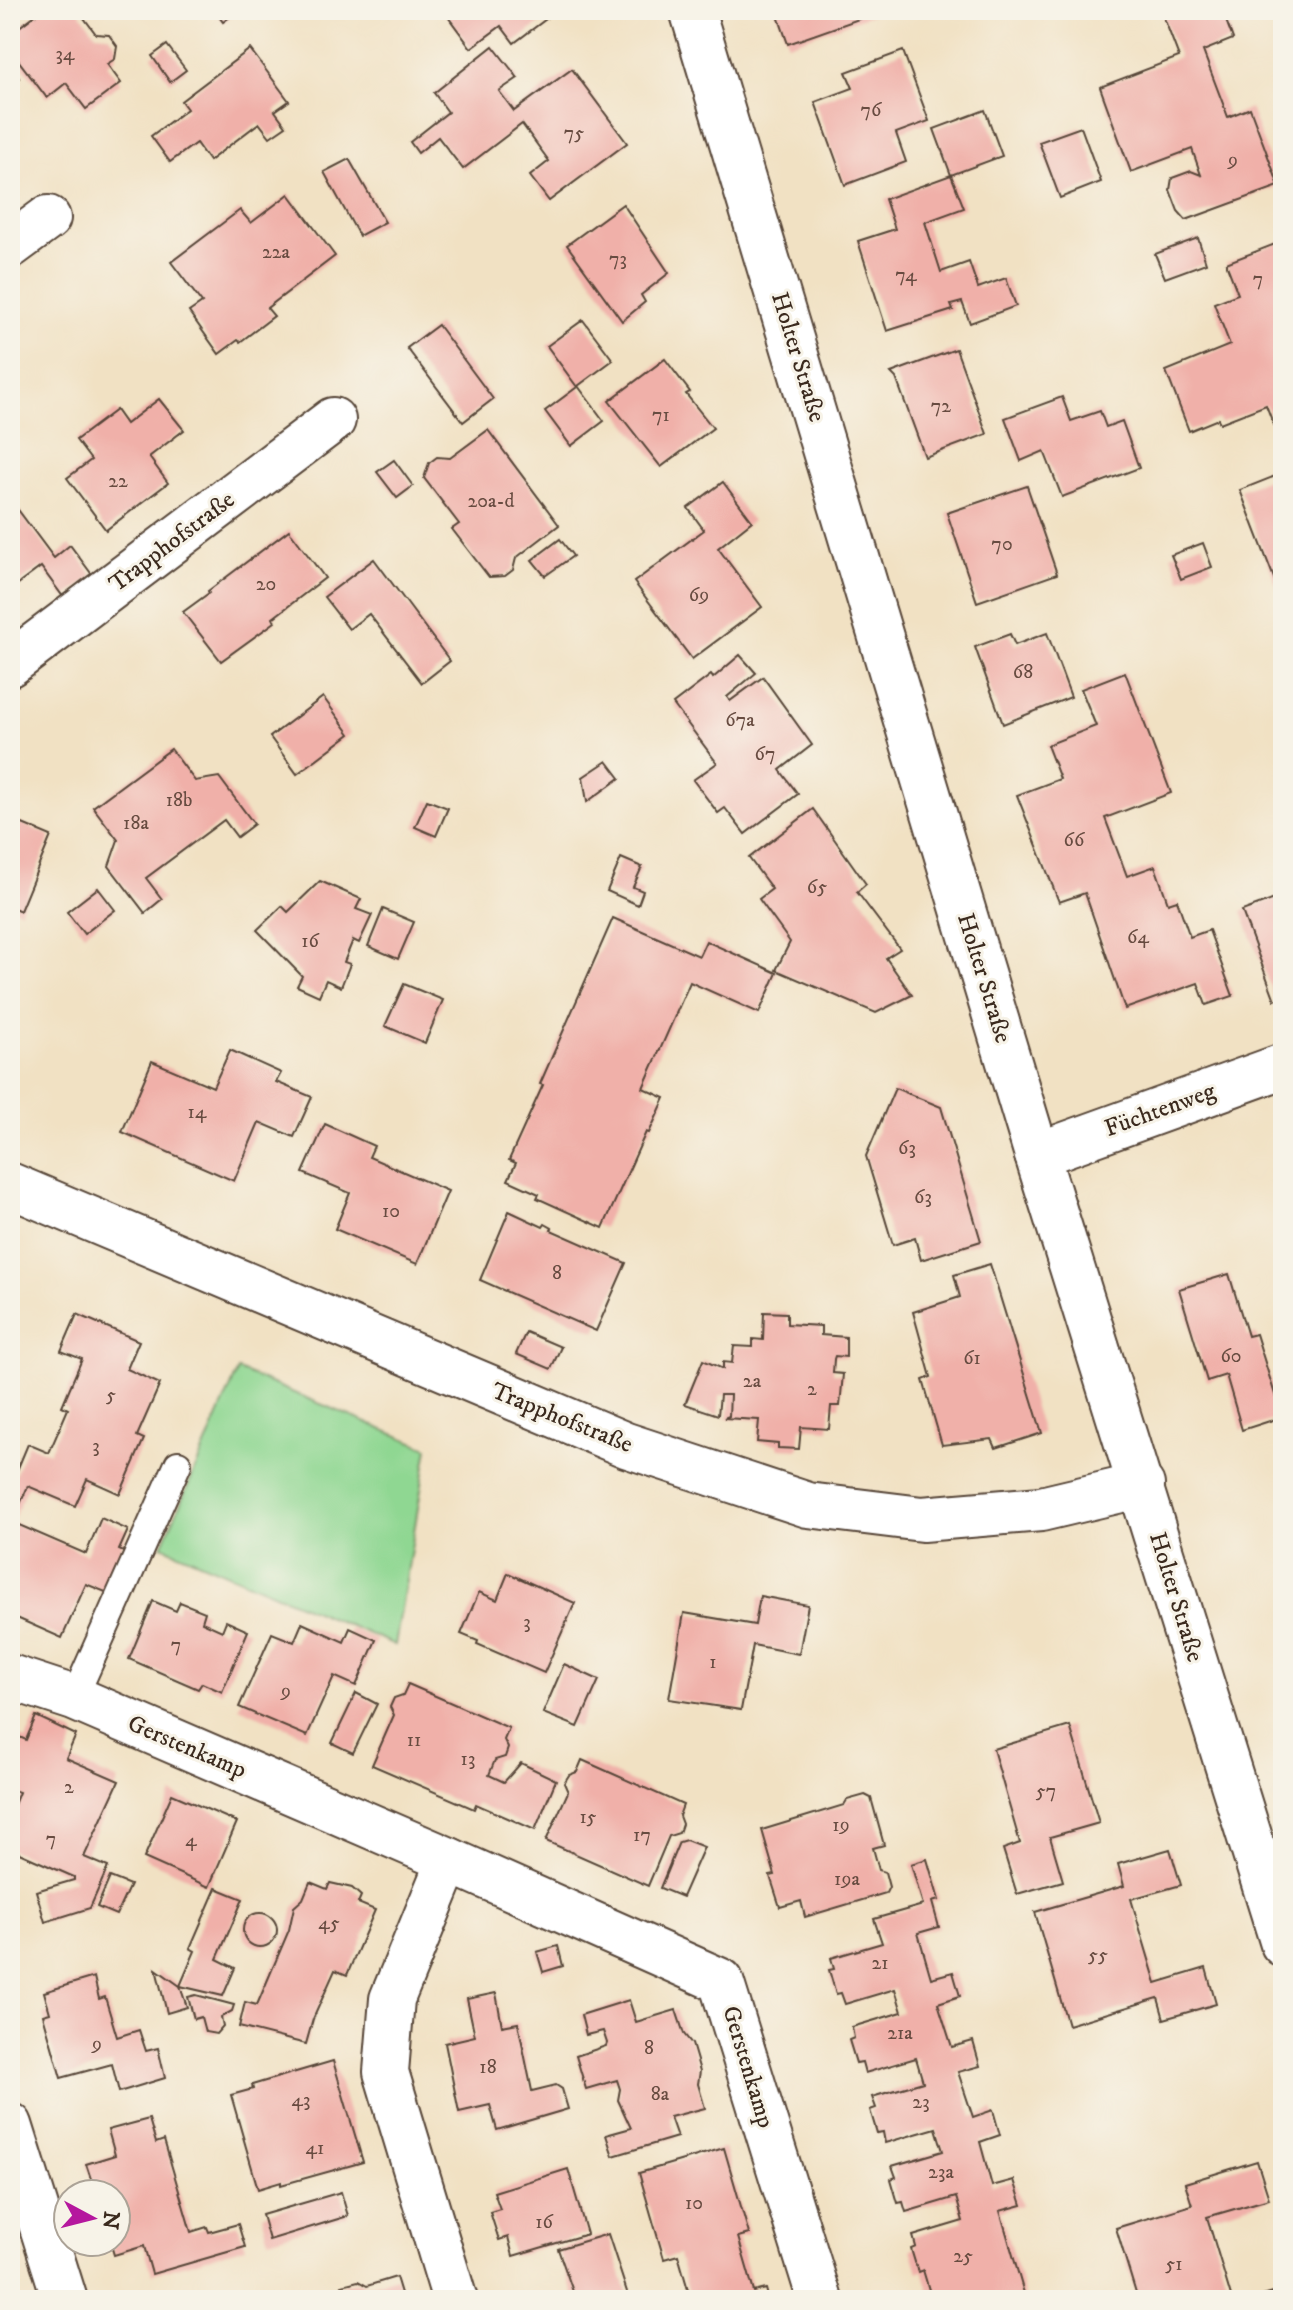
<svg xmlns="http://www.w3.org/2000/svg" width="1293" height="2310" font-family="'IM FELL DW Pica',serif">
<style>
.green{fill:#8fd792;stroke:#658058;stroke-width:2}
.building{fill:#f0b0a9}
.lines{fill:none;stroke-linecap:round;stroke-linejoin:round}
.lane-casing{stroke:#564537;stroke-width:30}
.street-casing{stroke:#564537;stroke-width:48}
.secondary-casing{stroke:#564537;stroke-width:48}
.lane{stroke:#fff;stroke-width:26}
.street{stroke:#fff;stroke-width:44}
.secondary{stroke:#fff;stroke-width:44}
.labels{text-anchor:middle;dominant-baseline:central;stroke-width:6;stroke-linejoin:round;paint-order:stroke}
.number-label{font-size:20px;fill:#684c41}
.street-label{font-size:24px;fill:#3b2a1e;stroke:#f7f3e8}
</style>
<rect width="100%" height="100%" fill="#f7f3e8"/>
<filter id="ink" filterUnits="userSpaceOnUse"><feTurbulence type="fractalNoise" baseFrequency=".0125" numOctaves="2"/><feDisplacementMap in="SourceGraphic" scale="16" xChannelSelector="R" yChannelSelector="G"/><feConvolveMatrix kernelMatrix="1 2 1 2 8 2 1 2 1" color-interpolation-filters="sRGB"/></filter>
<filter id="wash" filterUnits="userSpaceOnUse"><feTurbulence type="fractalNoise" baseFrequency=".006" numOctaves="4" result="noise"/><feDisplacementMap in="SourceGraphic" scale="32" xChannelSelector="R" yChannelSelector="G"/><feGaussianBlur stdDeviation="1.8" result="paint"/><feColorMatrix in="noise" values="0 0 0 0 0 0 0 0 0 0 0 0 0 0 0 0 0 1.4 0 .05"/><feComposite in="paint" operator="in"/></filter>
<g filter="url(#wash)">
<rect width="100%" height="100%" fill="#f1e1c3"/>
<path class="green" d="M238 1370 428 1448 395 1645 162 1546Z"/>
<g id="blocks">
<g class="building">
<path d="M42 10H78L96 34 109 35 117 46 115 59 107 64 121 83 86 109 66 83 47 98 18 60 11 66 19 78 10 85V34Z"/>
<path d="M214 10H250L242 16 238 11 223 22Z"/>
<path d="M443 10H558L514 43 501 26 471 48Z"/>
<path d="M776 10H875L876 13 788 44Z"/>
<path d="M1161 10H1222L1233 39 1203 51 1228 117 1250 108 1279 186 1186 220 1178 211 1170 190 1172 178 1191 171 1201 175 1192 149 1131 172 1100 87 1179 57Z"/>
<path d="M167 45 186 70 170 82 152 56Z"/>
<path d="M493 46 518 78 499 91 514 111 572 69 627 143 549 201 530 176 549 161 522 124 463 169 438 137 418 153 410 142 448 112 434 93Z"/>
<path d="M250 49 289 101 275 111 286 126 270 137 259 123 209 161 196 143 170 162 151 136 187 109 181 101Z"/>
<path d="M903 51 929 121 896 133 906 162 845 185 815 102 853 88 846 72Z"/>
<path d="M985 110 1002 156 951 175 934 129Z"/>
<path d="M1081 127 1101 182 1060 198 1039 142Z"/>
<path d="M349 159 385 222 359 236 324 172Z"/>
<path d="M951 175 964 208 925 222 941 272 969 262 978 288 1006 278 1016 306 970 323 962 302 951 305 953 310 887 331 858 241 895 229 885 199Z"/>
<path d="M289 194 335 256 267 308 274 316 240 342 238 340 219 354 189 312 202 303 171 262 240 210 251 223Z"/>
<path d="M623 204 669 273 641 295 645 302 622 321 567 245Z"/>
<path d="M1198 238 1206 263 1165 278 1155 254Z"/>
<path d="M1283 241V449L1266 405 1220 423 1218 419 1189 431 1166 371 1230 345 1214 303 1238 294 1226 263Z"/>
<path d="M583 320 613 360 578 386 604 421 571 446 545 411 577 387 547 346Z"/>
<path d="M438 325 493 399 463 422 407 348Z"/>
<path d="M956 349 987 434 925 457 896 378 891 373Z"/>
<path d="M665 359 690 392 686 394 713 428 661 467 609 401Z"/>
<path d="M1062 397 1071 421 1100 411 1106 427 1122 421 1139 468 1062 497 1044 451 1021 461 1005 418Z"/>
<path d="M159 399 184 430 149 457 168 483 106 530 67 478 91 460 76 440 116 410 126 424Z"/>
<path d="M488 430 559 525 516 558 513 570 505 576 489 577 452 529 459 524 424 478 429 463 437 457 450 458Z"/>
<path d="M394 460 413 486 397 498 377 472Z"/>
<path d="M1283 473V590L1279 591 1240 490Z"/>
<path d="M723 482 752 521 718 548 762 607 692 659 634 582 704 530 688 508Z"/>
<path d="M1027 486 1057 574 977 602 947 513Z"/>
<path d="M10 499 54 558 70 545 93 576 64 598 41 567 10 590Z"/>
<path d="M289 530 325 578 273 618 275 622 221 661 183 612 209 593 208 591Z"/>
<path d="M560 539 573 556 545 576 532 560Z"/>
<path d="M1203 543 1212 567 1181 579 1171 555Z"/>
<path d="M374 559 450 661 422 683 369 614 349 629 324 597Z"/>
<path d="M1047 633 1071 697 1003 724 975 647 1010 634 1015 645Z"/>
<path d="M740 655 756 673 727 697 730 701 763 677 812 745 780 770 798 794 745 834 725 808 718 813 693 780 717 763 673 704 711 675 713 678Z"/>
<path d="M1125 672 1171 793 1105 818 1127 876 1155 866 1168 903 1177 900 1190 937 1209 930 1233 996 1206 1005 1198 983 1125 1009 1085 893 1059 902 1017 795 1060 779 1047 745 1096 726 1081 689Z"/>
<path d="M323 697 350 734 297 774 270 737Z"/>
<path d="M171 749 195 781 219 777 254 824 237 837 224 820 146 878 162 899 145 913 109 866 118 840 93 807Z"/>
<path d="M607 761 620 778 587 802 583 777Z"/>
<path d="M427 800 448 808 436 836 415 827Z"/>
<path d="M813 809 866 884 857 892 900 949 886 958 912 995 876 1013 776 970 790 942 759 899 772 889 749 858Z"/>
<path d="M13 820 51 836 20 911 10 906V826Z"/>
<path d="M621 858 642 867 633 887 643 891 638 905 607 891Z"/>
<path d="M320 881 361 899 356 909 372 915 359 943 353 940 344 962 350 964 341 987 326 980 319 996 297 986 302 976 257 930 282 906 288 912Z"/>
<path d="M98 888 115 910 84 934 67 912Z"/>
<path d="M1283 896V997L1275 1000 1242 911Z"/>
<path d="M383 909 414 922 398 959 368 946Z"/>
<path d="M613 918 699 956 706 941 777 973 759 1013 690 982 643 1088 665 1098 649 1133 646 1132 603 1228 537 1198 539 1194 508 1180 516 1163 509 1160 543 1085 540 1084Z"/>
<path d="M404 984 443 1000 425 1043 385 1026Z"/>
<path d="M230 1050 281 1073 276 1082 312 1097 294 1137 259 1122 234 1181 122 1132 152 1061 213 1087Z"/>
<path d="M895 1088 941 1107 981 1241 921 1260 915 1238 893 1245 866 1156Z"/>
<path d="M325 1124 374 1146 369 1157 448 1191 417 1264 335 1229 350 1193 303 1173Z"/>
<path d="M509 1211 543 1227 545 1224 552 1228 551 1230 626 1263 596 1331 480 1280Z"/>
<path d="M990 1264 1042 1433 996 1448 992 1439 942 1445 923 1380 931 1377 913 1312 960 1297 954 1275Z"/>
<path d="M1229 1274 1248 1336 1256 1334 1282 1417 1242 1430 1226 1375 1207 1381 1179 1289Z"/>
<path d="M764 1312 787 1313V1324L821 1326V1335L846 1337V1357L835 1356 834 1359 833 1373 843 1374 840 1406H831L829 1429 801 1427 799 1449 778 1448V1444L757 1442 759 1420 724 1418 729 1416 730 1395H720L718 1415 685 1404 703 1360 723 1369V1362L732 1363 734 1346 753 1347V1339L763 1340Z"/>
<path d="M77 1314 139 1341 127 1369 160 1384 137 1436 144 1439 120 1494 87 1479 75 1506 28 1486 12 1522 86 1554 101 1518 128 1530 119 1550 126 1553 108 1593 86 1584 62 1638 10 1615V1478L13 1480 28 1444 49 1453 68 1409 62 1406 82 1359 61 1351Z"/>
<path d="M526 1332 561 1347 551 1369 516 1354Z"/>
<path d="M508 1573 575 1603 544 1673 477 1644 478 1641 461 1634 479 1592 497 1600Z"/>
<path d="M760 1596 808 1605 799 1654 753 1645 741 1710 669 1699 684 1613 755 1625Z"/>
<path d="M153 1601 176 1611 180 1602 205 1612 202 1622 222 1631 226 1621 248 1631 222 1692 202 1683 198 1689 129 1659Z"/>
<path d="M302 1623 344 1642 350 1628 376 1640 356 1686 334 1676 307 1736 239 1707 272 1633 294 1642Z"/>
<path d="M564 1664 599 1680 578 1727 543 1713Z"/>
<path d="M408 1684 509 1728 504 1740 508 1748 505 1757 495 1760 489 1775 504 1782 521 1763 556 1780 535 1830 476 1804 474 1809 372 1765 394 1715 390 1707 394 1698 403 1695Z"/>
<path d="M356 1693 377 1704 353 1753 332 1743Z"/>
<path d="M36 1716 76 1735 66 1758 119 1781 84 1857 108 1867 90 1908 45 1922 36 1891 74 1880V1877L10 1849V1815L19 1792 10 1789V1747L15 1735 26 1740Z"/>
<path d="M1070 1726 1099 1823 1050 1837 1063 1881 1017 1894 1003 1849 1020 1843 993 1749Z"/>
<path d="M582 1760 683 1805 679 1816 682 1824 679 1833 669 1836 648 1886 546 1841 568 1792 564 1783 569 1775 577 1772Z"/>
<path d="M172 1794 237 1822 209 1887 144 1858Z"/>
<path d="M865 1795 871 1798 884 1845 873 1848 879 1870 885 1872 889 1887 886 1893 805 1917 801 1901 780 1907 770 1876 775 1875 762 1830 844 1805 847 1800Z"/>
<path d="M686 1840 704 1847 682 1897 660 1888 679 1842Z"/>
<path d="M1170 1849 1181 1885 1131 1899 1156 1983 1206 1968 1216 2004 1164 2019 1158 1998 1068 2025 1035 1912 1124 1886 1118 1864Z"/>
<path d="M927 1859 939 1900 932 1902 939 1927 918 1933 931 1978 953 1972 960 1996 938 2003 952 2047 973 2041 980 2066 958 2072 973 2117 993 2110 1000 2135 980 2142 992 2186 1014 2180 1022 2205 1000 2211 1026 2300H932L923 2270 918 2272 911 2249 916 2247 913 2236 963 2221 956 2197 906 2212 903 2202 898 2203 891 2179 896 2177 892 2166 943 2151 936 2128 885 2143 883 2132 877 2133 870 2110 876 2108 872 2097 923 2082 916 2058 865 2073 862 2062 856 2063 849 2040 854 2038 852 2027 902 2012 895 1989 845 2004 841 1993 836 1994 829 1970 834 1969 831 1958 882 1943 874 1919 923 1905 911 1864Z"/>
<path d="M110 1877 130 1885 116 1915 97 1907Z"/>
<path d="M310 1882 327 1889 330 1883 352 1888 361 1896 358 1903 375 1910 347 1975 335 1970 313 2019 306 2044 239 2027 245 2002 257 2005 289 1930 294 1907 303 1899Z"/>
<path d="M216 1888 243 1899 217 1959 235 1968 223 1996 180 1986 187 2007 167 2013 156 1969 180 1986 195 1951 190 1948Z"/>
<circle cx="260" cy="1930" r="17"/>
<path d="M558 1946 563 1966 543 1972 537 1952Z"/>
<path d="M94 1977 99 1999 105 1997 117 2037 139 2030 146 2051 158 2048 165 2078 119 2092 112 2064 61 2078 43 2015 50 2013 44 1992Z"/>
<path d="M496 1993 502 2026 518 2023 532 2091 556 2085 562 2089 568 2109 497 2130 490 2105 459 2112 445 2043 475 2036 467 1999Z"/>
<path d="M196 1995 234 2005 232 2011 221 2017 223 2026 216 2034 205 2032 201 2017 194 2019 188 1997Z"/>
<path d="M629 2000 636 2022 676 2010 684 2034 692 2044 700 2071 698 2084 705 2108 670 2117 677 2137 613 2156 606 2135 631 2128 618 2100 620 2089 617 2080 586 2089 576 2056 606 2046 607 2043 603 2031 586 2035 581 2015Z"/>
<path d="M333 2061 363 2162 281 2185V2182L258 2189 231 2095 253 2089 252 2085Z"/>
<path d="M149 2119 156 2143 164 2140 191 2232 207 2227 209 2232 238 2224 245 2247 152 2274 144 2246 114 2255 110 2242H116V2194H96L86 2164 115 2155 108 2130Z"/>
<path d="M724 2148 749 2234 738 2237 754 2292 766 2289 769 2300H691L678 2255 664 2259 639 2173Z"/>
<path d="M1257 2161 1269 2199 1207 2217 1232 2300H1138L1116 2228 1192 2205 1185 2183Z"/>
<path d="M568 2169 587 2234 513 2256 508 2237 499 2240 490 2212 500 2209 494 2192Z"/>
<path d="M341 2192 348 2216 269 2240 262 2215Z"/>
<path d="M608 2234 629 2298 576 2300 558 2249Z"/>
<path d="M396 2277 403 2300H334L333 2296 337 2295 342 2285 358 2281 367 2286Z"/>
<path d="M1283 2290V2300H1253V2299Z"/>
</g>
</g>
</g>
<g filter="url(#ink)">
<use href="#blocks" fill-opacity="0" stroke="#564537" stroke-width="2"/>
<g class="lines">
<g class="lane-casing">
<path id="lane" d="M74 1698 178 1464"/>
</g>
<g class="street-casing">
<g id="street">
<path d="M10 246 48 218"/>
<path d="M10 664 333 420"/>
<path d="M1037 1155 1283 1066"/>
<path d="M10 1677 74 1698 449 1860 721 1981 820 2300"/>
<path d="M449 1860 392 1999 386 2072 455 2300"/>
<path d="M10 2125 65 2300"/>
</g>
</g>
<g class="secondary-casing">
<g id="secondary">
<path d="M692 10 1037 1155 1283 1944"/>
<path d="M10 1185 626 1445 808 1505 922 1519 1041 1509 1142 1485"/>
</g>
</g>
<use href="#lane" class="lane"/>
<use href="#street" class="street"/>
<use href="#secondary" class="secondary"/>
</g>
</g>
<g class="labels">
<g class="number-label">
<text x="65" y="54">34</text>
<text x="871" y="110">76</text>
<text x="574" y="133">75</text>
<text x="1233" y="160">9</text>
<text x="276" y="252">22a</text>
<text x="618" y="259">73</text>
<text x="906" y="275">74</text>
<text x="1258" y="279">7</text>
<text x="941" y="406">72</text>
<text x="661" y="415">71</text>
<text x="118" y="481">22</text>
<text x="491" y="501">20a-d</text>
<text x="1002" y="544">70</text>
<text x="266" y="584">20</text>
<text x="699" y="595">69</text>
<text x="1023" y="672">68</text>
<text x="740" y="720">67a</text>
<text x="765" y="754">67</text>
<text x="179" y="800">18b</text>
<text x="136" y="823">18a</text>
<text x="1074" y="840">66</text>
<text x="817" y="887">65</text>
<text x="1138" y="937">64</text>
<text x="310" y="941">16</text>
<text x="197" y="1112">14</text>
<text x="907" y="1148">63</text>
<text x="923" y="1197">63</text>
<text x="391" y="1211">10</text>
<text x="557" y="1273">8</text>
<text x="1231" y="1356">60</text>
<text x="972" y="1358">61</text>
<text x="752" y="1381">2a</text>
<text x="812" y="1389">2</text>
<text x="111" y="1395">5</text>
<text x="96" y="1446">3</text>
<text x="527" y="1622">3</text>
<text x="176" y="1645">7</text>
<text x="713" y="1662">1</text>
<text x="286" y="1691">9</text>
<text x="414" y="1740">11</text>
<text x="468" y="1759">13</text>
<text x="69" y="1787">2</text>
<text x="1046" y="1791">57</text>
<text x="588" y="1817">15</text>
<text x="841" y="1825">19</text>
<text x="642" y="1835">17</text>
<text x="51" y="1839">7</text>
<text x="191" y="1840">4</text>
<text x="847" y="1879">19a</text>
<text x="329" y="1923">45</text>
<text x="1098" y="1955">55</text>
<text x="880" y="1963">21</text>
<text x="900" y="2033">21a</text>
<text x="97" y="2044">9</text>
<text x="649" y="2048">8</text>
<text x="488" y="2067">18</text>
<text x="660" y="2094">8a</text>
<text x="301" y="2100">43</text>
<text x="921" y="2102">23</text>
<text x="315" y="2148">41</text>
<text x="941" y="2172">23a</text>
<text x="694" y="2203">10</text>
<text x="544" y="2222">16</text>
<text x="963" y="2256">25</text>
<text x="1174" y="2264">51</text>
</g>
<g class="street-label">
<text transform="translate(798 357) rotate(73)">Holter Straße</text>
<text transform="translate(172 542) rotate(-37)">Trapphofstraße</text>
<text transform="translate(984 978) rotate(73)">Holter Straße</text>
<text transform="translate(1160 1110) rotate(-20)">Füchtenweg</text>
<text transform="translate(562 1418) rotate(22)">Trapphofstraße</text>
<text transform="translate(1176 1597) rotate(73)">Holter Straße</text>
<text transform="translate(187 1747) rotate(23)">Gerstenkamp</text>
<text transform="translate(748 2067) rotate(73)">Gerstenkamp</text>
</g>
</g>
<rect width="1293" height="2310" fill="none" stroke="#f7f3e8" stroke-width="40"/>
<g transform="translate(92 2218) rotate(97)"><circle r="38" fill="#f7f3e8" stroke="#aca397" stroke-width="2"/>
<path d="M0-6L14 30L0 20L-14 30Z" fill="#b5179e"/>
<text y="-12" font-size="22" font-weight="bold" text-anchor="middle" fill="#3b2a1e">N</text>
</g>
</svg>
